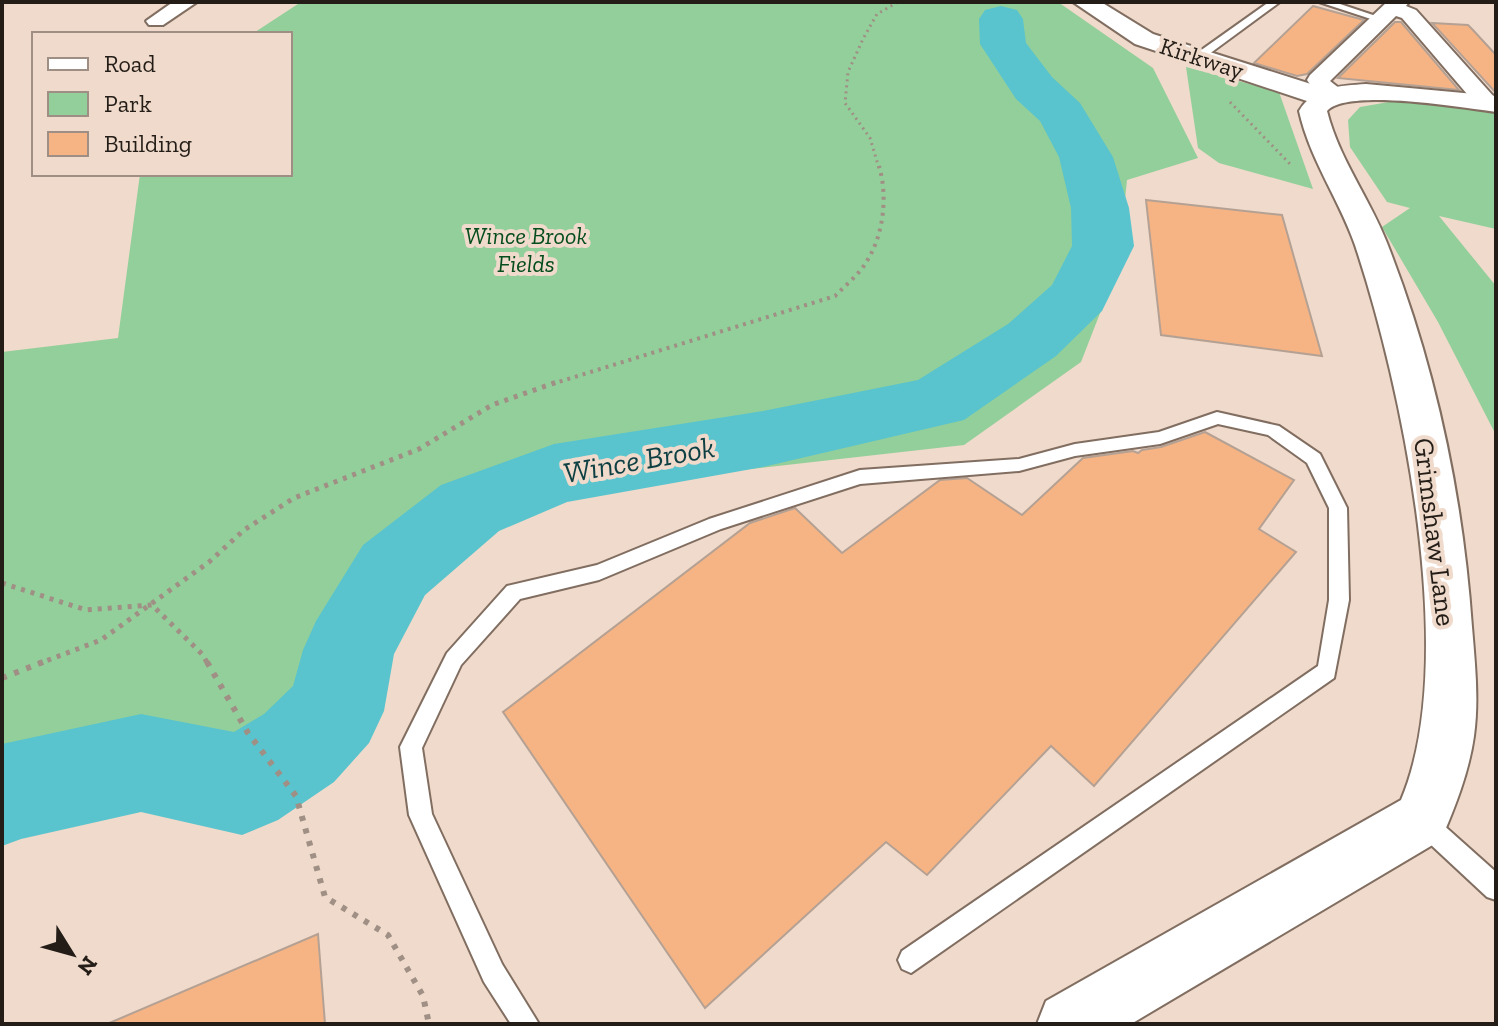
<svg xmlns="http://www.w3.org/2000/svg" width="1498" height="1026" font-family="'Zilla Slab',serif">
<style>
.green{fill:#93cf9b}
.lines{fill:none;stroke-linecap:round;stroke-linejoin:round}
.river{fill:#59c4cd;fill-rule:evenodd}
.building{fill:#f6b485;stroke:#b5a193;stroke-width:2}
.service-casing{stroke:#816e61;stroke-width:4}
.minor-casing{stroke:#816e61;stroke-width:4}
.tertiary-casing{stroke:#816e61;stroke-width:4}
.secondary-casing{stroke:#816e61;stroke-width:4}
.path-far3{stroke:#9f8f84;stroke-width:3;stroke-dasharray:2 4;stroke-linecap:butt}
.path-far2{stroke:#9f8f84;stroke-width:4;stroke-dasharray:3 5;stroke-linecap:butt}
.path-far1{stroke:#9f8f84;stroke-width:5;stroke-dasharray:4 6;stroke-linecap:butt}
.path{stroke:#9f8f84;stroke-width:6;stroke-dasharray:5 8;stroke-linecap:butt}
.service{fill:#fff;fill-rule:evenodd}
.minor{fill:#fff;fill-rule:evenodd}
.tertiary{fill:#fff;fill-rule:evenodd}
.secondary{fill:#fff;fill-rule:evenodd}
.labels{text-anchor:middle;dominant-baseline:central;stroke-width:8;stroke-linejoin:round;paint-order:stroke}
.far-street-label{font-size:24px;fill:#241d17;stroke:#efdacb}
.far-park-label{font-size:24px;font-style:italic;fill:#054d1c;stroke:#efdacb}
.street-label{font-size:28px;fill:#241d17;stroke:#efdacb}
.water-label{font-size:30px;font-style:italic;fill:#0d3f43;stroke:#efdacb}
</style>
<rect width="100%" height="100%" fill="#efdacb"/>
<g class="green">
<path d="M301 2H1058L1153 68 1198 158 1127 180 1118 267 1081 362 964 445 607 485 463 527 374 644 328 757 206 824 77 795 2 825V352L118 338 140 174H290V34H252Z"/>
<path d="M1186 67 1279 92 1313 189 1219 163 1198 148Z"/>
<path d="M1395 101 1496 112V229L1439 216 1496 286V435L1438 322 1382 227 1410 208 1387 202 1350 147 1348 120 1360 107Z"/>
</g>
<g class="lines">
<path class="river" d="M1001 6 1017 10 1023 19 1026 43 1052 77 1080 103 1113 157 1129 208 1134 246 1102 311 1056 356 964 420 763 467 567 502 499 531 425 595 394 654 384 711 369 743 334 782 278 820 242 835 141 812 21 839 2 846V744L141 714 234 732 264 714 293 686 303 650 316 621 363 545 441 485 554 444 763 411 918 380 1008 324 1052 285 1072 246 1071 208 1059 157 1040 121 1016 99 980 44 979 19 985 10Z"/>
</g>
<g class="building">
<path d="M1313 6 1364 20 1307 74 1297 76 1254 63Z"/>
<path d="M1395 22H1401L1459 90 1338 78Z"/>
<path d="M1432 23 1468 25 1472 29 1496 55V93Z"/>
<path d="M1146 200 1282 215 1322 356 1161 335Z"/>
<path d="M1205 432 1294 480 1259 529 1296 552 1094 786 1051 746 927 875 886 842 705 1008 503 712 750 523 795 508 842 553 940 480 967 478 1022 515 1083 458 1133 451 1138 453 1142 450 1161 447Z"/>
<path d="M318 934 325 1024H107Z"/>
</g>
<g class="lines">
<g class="service-casing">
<g id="service">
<path d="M1269 2H1280L1201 60H1193V56Z"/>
<path d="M1319 2H1334L1385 19 1377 21Z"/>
<path d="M1217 412 1279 426 1320 454 1347 508 1349 600 1334 678 911 973 902 969 898 960 902 951 1318 666 1329 600V508L1307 463 1268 435 1218 424 1160 444 1075 456 1019 471 860 484 721 529 599 580 520 599 461 665 422 748 432 814 502 964 539 1024H511L484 982 409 815 400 747 447 653 507 586 597 565 709 519 860 470 1019 459 1075 444 1159 432Z"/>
<path d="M1423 810 1431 814 1496 872V900L1487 897 1415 830 1411 822 1415 814Z"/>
</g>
</g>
<g class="minor-casing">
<g id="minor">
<path d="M173 2H197L163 25H149L146 21Z"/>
<path d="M1387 2H1409L1406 6 1416 10 1495 98V108H1479L1402 18 1396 16 1330 81 1348 95 1344 100C1326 105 1316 94 1307 80L1310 75Z"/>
</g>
</g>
<g class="tertiary-casing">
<path id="tertiary" d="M1073 2H1101L1153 34 1336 92 1340 98 1336 104H1316L1135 44Z"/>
</g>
<g class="secondary-casing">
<path id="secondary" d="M1366 84 1496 96V112C1463 108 1348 88 1327 111 1339 159 1369 197 1387 243 1435 365 1463 497 1472 627 1475 663 1479 700 1474 736 1469 772 1455 807 1441 840L1131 1024H1037L1046 1001 1401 800C1460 661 1402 386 1355 245 1339 199 1310 160 1299 111 1314 86 1340 86 1366 84Z"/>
</g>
<g class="path-far3">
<path d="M1230 102 1290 164"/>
<path d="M879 168 870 138 845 103 848 72 863 39 877 14 898 2"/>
</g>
<path class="path-far2" d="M552 384 835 296C845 286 858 275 865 264 884 236 888 196 879 166"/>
<g class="path-far1">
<path d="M2 583 86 610 152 605 202 654 208 664"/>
<path d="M38 664 101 640 209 562 244 530 294 498 419 449 492 405 557 382"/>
</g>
<g class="path">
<path d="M207 662 248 733 296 796 325 897 388 935 423 996 429 1024"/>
<path d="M2 678 43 662"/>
</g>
<use href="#service" class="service"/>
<use href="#minor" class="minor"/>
<use href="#tertiary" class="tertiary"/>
<use href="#secondary" class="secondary"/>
</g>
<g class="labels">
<g class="far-street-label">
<text transform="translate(1202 58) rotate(18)">Kirkway</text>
</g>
<g class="far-park-label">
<text x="526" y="235">Wince Brook<tspan x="526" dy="28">Fields</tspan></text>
</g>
<g class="street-label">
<text transform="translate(1435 532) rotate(83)">Grimshaw Lane</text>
</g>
<g class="water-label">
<text transform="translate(639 460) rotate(-10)">Wince Brook</text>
</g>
</g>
<rect width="1498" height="1026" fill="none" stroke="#241d17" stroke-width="8"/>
<rect x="32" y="32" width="260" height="144" fill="#efdacb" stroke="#9e8e83" stroke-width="2"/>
<rect x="48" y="58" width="40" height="12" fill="#ffffff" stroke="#9e8e83" stroke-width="2"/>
<text x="104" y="72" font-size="24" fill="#241d17">Road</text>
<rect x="48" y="92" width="40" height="24" fill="#93cf9b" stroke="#9e8e83" stroke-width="2"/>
<text x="104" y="112" font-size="24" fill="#241d17">Park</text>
<rect x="48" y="132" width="40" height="24" fill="#f6b485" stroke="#9e8e83" stroke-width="2"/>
<text x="104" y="152" font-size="24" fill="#241d17">Building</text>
<g transform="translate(72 954) rotate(127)" stroke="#efdacb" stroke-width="6" paint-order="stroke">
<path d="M0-6L14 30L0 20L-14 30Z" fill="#241d17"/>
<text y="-12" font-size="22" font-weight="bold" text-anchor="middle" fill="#241d17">N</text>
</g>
</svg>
